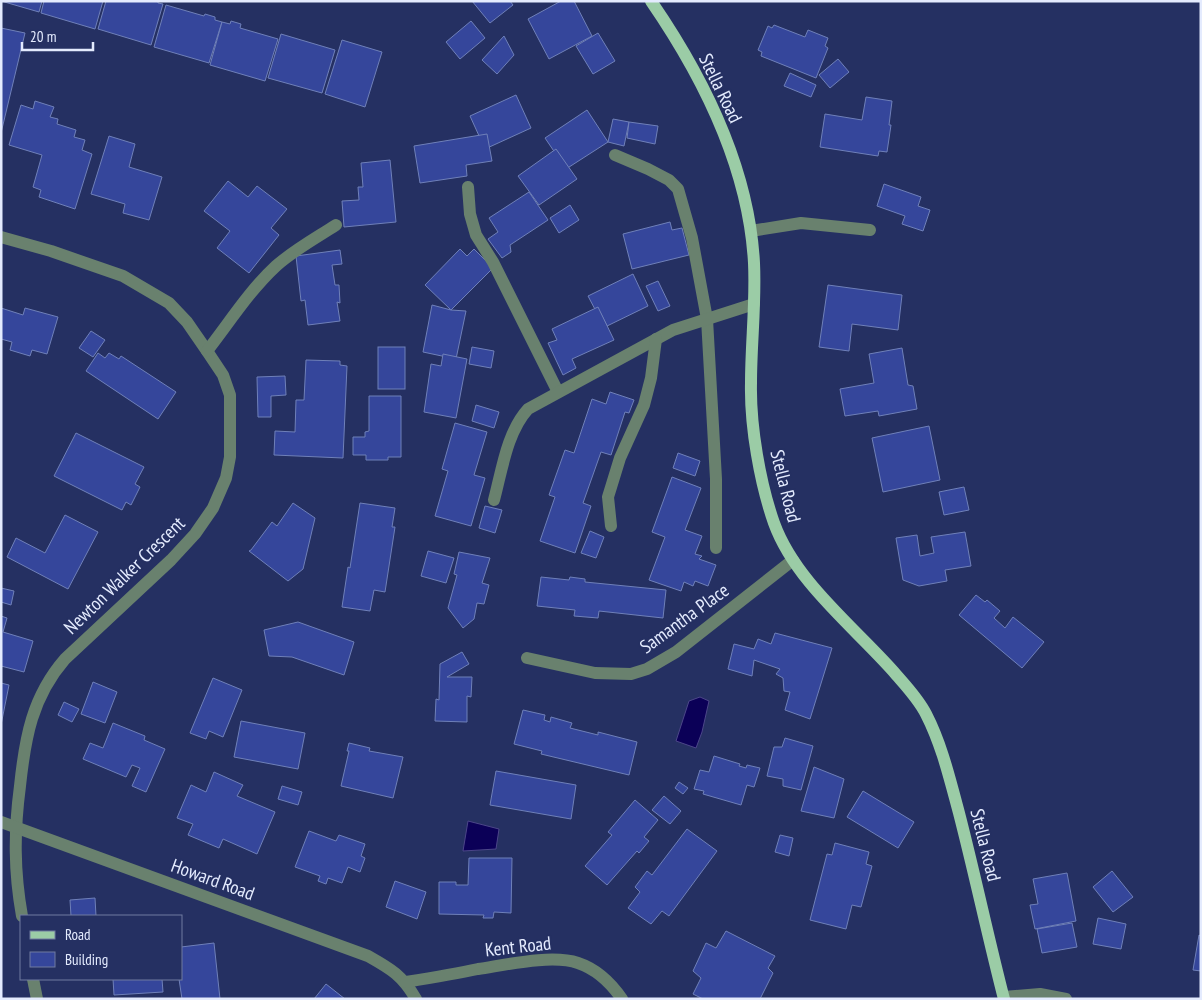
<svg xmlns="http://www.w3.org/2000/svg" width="1202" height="1000" font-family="'PT Sans Narrow',sans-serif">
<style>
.water{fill:#0b0057;stroke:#4c4689}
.building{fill:#35469b;stroke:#6f80b9}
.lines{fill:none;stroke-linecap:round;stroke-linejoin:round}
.minor{stroke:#69816e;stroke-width:12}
.major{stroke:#9bcca6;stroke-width:12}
.labels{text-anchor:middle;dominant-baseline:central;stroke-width:4;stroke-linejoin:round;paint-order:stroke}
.street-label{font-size:19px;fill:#e4ebfe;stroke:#253062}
</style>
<rect width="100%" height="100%" fill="#253062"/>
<g class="water">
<path d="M700 697 709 701 702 732 696 748 676 741 689 701Z"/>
<path d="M468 821 499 829 496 849 463 851Z"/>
</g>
<g class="building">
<path d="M1 1H42L39 12Z"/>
<path d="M44 1H103L95 29 41 13Z"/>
<path d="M106 1H158V3L163 4 151 45 98 29Z"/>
<path d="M472 1H510L513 5 490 23Z"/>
<path d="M561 1H574L592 36 549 59 528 19Z"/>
<path d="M166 5 204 16 205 14 215 17V20L222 22 209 63 154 47Z"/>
<path d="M231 21 241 24 240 28 278 39 265 81 210 65 222 22 230 24Z"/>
<path d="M471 21 485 38 460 59 446 42Z"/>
<path d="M774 25 805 37 808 30 828 38 825 46 828 48 816 78 761 56 762 52 758 50 768 26 772 28Z"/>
<path d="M1 28 25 33 1 133Z"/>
<path d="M598 33 615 61 593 74 576 46Z"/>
<path d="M281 34 335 50 322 93 268 78Z"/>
<path d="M504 36 514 55 497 74 482 60Z"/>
<path d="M342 40 382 52 365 107 325 94Z"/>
<path d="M838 59 849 72 830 88 819 75Z"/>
<path d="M790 73 816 85 811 97 784 86Z"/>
<path d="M516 95 531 128 485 149 470 116Z"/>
<path d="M866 97 892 101 889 125H891L887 152 879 151 878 156 820 147 825 114 862 120Z"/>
<path d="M35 101 54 107 50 117 58 119 57 124 76 130 74 137 85 140 82 150 92 154 75 209 39 197 41 190 33 187 42 155 9 145 21 105 33 109Z"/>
<path d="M587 110 608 142 566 169 545 138Z"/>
<path d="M613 119 629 122 624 146 608 142Z"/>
<path d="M629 122 658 126 655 144 627 138Z"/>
<path d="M487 134 492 161 466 165 467 176 420 183 414 146Z"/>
<path d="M109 136 135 144 129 167 162 177 149 220 123 213 125 204 91 194Z"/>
<path d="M556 149 577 179 539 205 518 176Z"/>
<path d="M390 160 396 222 344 227 342 201 359 200 358 187H363L361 163Z"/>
<path d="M228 181 248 197 257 186 287 209 271 228 279 235 249 273 217 248 230 231 204 211Z"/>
<path d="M884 184 921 197 918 206 930 210 923 231 902 224 905 216 877 206Z"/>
<path d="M529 192 548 220 510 245 511 252 502 258 488 239 498 232 489 218Z"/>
<path d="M570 205 579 220 559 233 550 218Z"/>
<path d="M670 222 672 230 682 228 689 255 632 269 623 234Z"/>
<path d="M460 249 467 256 474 249 493 268 451 310 425 285Z"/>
<path d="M340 250 342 264 332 265 335 285H339L340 303 337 302 340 321 308 325 305 300 301 301 296 256Z"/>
<path d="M633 274 648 306 607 326 600 312 598 315 588 296Z"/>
<path d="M658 281 670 306 658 311 646 286Z"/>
<path d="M828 285 902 295 898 330 852 324 849 351 819 347Z"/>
<path d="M432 305 451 310 466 311 456 359 423 352Z"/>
<path d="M598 307 614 340 572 359 576 368 563 375 548 343 557 340 552 329Z"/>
<path d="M1 308 23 315 25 308 58 317 47 354 32 350 30 356 10 350 12 342 1 339Z"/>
<path d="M91 331 105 340 93 357 79 348Z"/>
<rect x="378" y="347" width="27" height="42"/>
<path d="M472 347 494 351 491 368 469 364Z"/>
<path d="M902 348 908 385 913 386 917 409 879 416 878 411 845 416 840 389 874 383 869 354Z"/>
<path d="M98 353 105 358 109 353 119 359 121 356 176 392 158 419 86 371Z"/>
<path d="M443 354 467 359 456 418 424 412 431 364 441 366Z"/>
<path d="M306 360 340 361V365L347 366 343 458 274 455 275 431 295 432 296 400H304Z"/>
<path d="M285 376 286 395 271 396V417H258L257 377Z"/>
<path d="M610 392 634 400 629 413 625 412 611 455 601 452 583 503 591 506 575 553 540 541 555 497 549 495 565 450 574 453 592 399 606 404Z"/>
<path d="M369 396H401V457H388V460H366V455H353V437H365V432L369 431Z"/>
<path d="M476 405 499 412 494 428 472 421Z"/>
<path d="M455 423 487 432 474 475 485 478 471 526 435 516 448 471 442 469Z"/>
<path d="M929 426 940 480 883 492 872 438Z"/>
<path d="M76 433 144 467 135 484 140 487 131 505 126 502 122 510 54 476Z"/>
<path d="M678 453 700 461 695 476 673 468Z"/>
<path d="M672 477 701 488 685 530 702 536 695 554 702 556 699 559 716 565 708 586 695 581 693 586 684 582 681 591 649 580 665 537 652 532Z"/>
<path d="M964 487 969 510 944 515 939 492Z"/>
<path d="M293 503 315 518 303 569 288 581 249 551 251 550 272 522 277 526Z"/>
<path d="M360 503 395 508 392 527H395L385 592 374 590 370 611 342 607 348 567 350 568Z"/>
<path d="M485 506 502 510 495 533 479 528Z"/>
<path d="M65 515 98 532 68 589 7 557 16 538 45 553Z"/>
<path d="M590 531 604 537 596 558 581 553Z"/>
<path d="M965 532 971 566 945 570 947 581 919 586 903 580 896 538 917 535 920 556 934 553 931 537Z"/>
<path d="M428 551 454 558 446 583 421 576Z"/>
<path d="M459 552 490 558 482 583 489 585 484 604 477 603 474 619 463 628 448 608 457 575 454 574Z"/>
<path d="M541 577 569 580 570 577 585 579V582L666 590 663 618 599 611 598 618 574 616 575 610 537 606Z"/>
<path d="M1 588 14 591 11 605 1 602Z"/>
<path d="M976 595 985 602 987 600 1000 611 994 618 1005 628 1013 617 1044 642 1022 668 959 615Z"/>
<path d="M1 616 7 618 3 632 33 641 24 672 1 666Z"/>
<path d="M298 622 354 642 344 675 292 657 269 656 264 630Z"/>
<path d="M775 633 832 648 810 719 785 710 790 692 784 691 783 678 776 674 780 669 754 660 752 676 728 669 734 644 754 649 758 639 771 644Z"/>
<path d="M462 652 469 664 447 677H472L471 697 467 696V722L435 721 436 699 439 700 440 664Z"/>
<path d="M213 678 242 690 223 737 209 731 206 739 190 733Z"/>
<path d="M93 682 117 692 105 723 81 714Z"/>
<path d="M1 683 9 685 1 725Z"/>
<path d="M64 702 79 709 72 722 58 715Z"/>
<path d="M523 710 545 715 544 720 550 722 551 717 572 723 570 728 598 735V732L637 742 629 775 541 754 542 751 514 744Z"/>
<path d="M241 721 305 733 298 769 234 757Z"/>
<path d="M113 723 145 736 144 740 165 749 146 792 132 786 140 768 132 765 126 777 83 759 90 743 103 748Z"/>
<path d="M785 738 813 746 801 790 783 786V779L767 776 774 747H782Z"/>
<path d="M349 743 370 748 369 751 403 757 393 798 341 786 349 751H347Z"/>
<path d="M714 756 740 764 739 766 746 768 747 765 760 768 754 787 747 785 741 805 703 794 704 791 694 789 700 770 709 772Z"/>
<path d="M814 767 844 779 834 818 801 811Z"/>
<path d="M496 771 576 785 571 819 490 805Z"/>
<path d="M214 772 243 785 237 796 275 812 257 854 223 839 219 848 188 835 193 824 177 818 191 785 206 792Z"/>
<path d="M679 782 688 788 683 794 675 788Z"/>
<path d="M282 786 302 792 298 805 278 799Z"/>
<path d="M863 791 914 822 898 848 847 817Z"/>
<path d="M664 796 681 811 670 824 652 810Z"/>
<path d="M635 800 658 820 644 837 649 841 639 853 637 851 607 885 585 866 612 835 608 832Z"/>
<path d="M687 829 717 851 669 916 662 911 651 924 628 908 640 892 635 887 647 871 652 875Z"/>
<path d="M309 831 336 841 339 835 365 844 361 856 365 858 360 872 348 867 342 883 328 878 326 884 318 881 320 876 295 867Z"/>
<path d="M780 835 793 838 789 856 775 852Z"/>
<path d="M835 843 869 852 866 864 872 866 861 907 852 905 846 929 810 920 827 854 832 855Z"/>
<path d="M469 858H512L511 913 494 912 493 918H483L484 915 439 914V882H456V885H468Z"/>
<path d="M1112 871 1133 897 1113 912 1093 887Z"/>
<path d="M1067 873 1076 921 1035 929 1030 905 1038 904 1033 879Z"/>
<path d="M395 881 426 892 417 919 386 907Z"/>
<path d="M95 898 96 916H71L70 900Z"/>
<path d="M1098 918 1126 924 1121 949 1093 944Z"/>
<path d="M1072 923 1077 947 1042 953 1037 929Z"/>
<path d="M726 931 775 956 768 968 773 973 760 999H703L693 994 701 978 693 971 706 943 716 948Z"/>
<path d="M1199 935 1201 936V971L1193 970Z"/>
<path d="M214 943 220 999H182L179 979H181V947Z"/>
<path d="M113 979H162L163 992 114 995Z"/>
<path d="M326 984 345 999H314Z"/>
</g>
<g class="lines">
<g class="minor">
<path d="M615 155 648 169 669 180 678 189 692 238 707 319 716 479V548"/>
<path d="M468 187 470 214 476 235 493 262 558 392"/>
<path d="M751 231 801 223 870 230"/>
<path d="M1 237 51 251 123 276 169 303 187 322 207 351 223 375 230 395V457L226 478 213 508 195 534 171 560 65 659C32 697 25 738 20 786 14 832 14 871 22 916"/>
<path d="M207 351C229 323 249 291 276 266 294 250 316 238 336 225"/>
<path d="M494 500C502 470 507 432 528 409L673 330 754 304"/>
<path d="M611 526 608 497 620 458 644 405 651 378 656 339"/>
<path d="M527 658 595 673 631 674 647 669 676 652 793 560"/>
<path d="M1 822 368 956C391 969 402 975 416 999"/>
<path d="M33 979 37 999"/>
<path d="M406 982C430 978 454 974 478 969 505 965 552 954 578 963 596 969 611 983 622 999"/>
<path d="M1004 997 1040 994 1066 999"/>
</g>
<path class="major" d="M651 1C704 78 749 169 754 263 756 303 751 343 751 383 750 426 760 483 774 523 795 581 853 626 893 671 905 685 918 698 926 714 942 745 950 780 959 813 975 875 988 937 1004 999"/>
</g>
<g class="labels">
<g class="street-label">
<text transform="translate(721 88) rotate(64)">Stella Road</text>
<text transform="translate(786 486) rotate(76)">Stella Road</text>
<text transform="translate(124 575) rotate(-44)">Newton Walker Crescent</text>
<text transform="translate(684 618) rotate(-36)">Samantha Place</text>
<text transform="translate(986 845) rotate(76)">Stella Road</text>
<text transform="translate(213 879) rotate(20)">Howard Road</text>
<text transform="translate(518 946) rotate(-6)">Kent Road</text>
</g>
</g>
<rect width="1202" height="1000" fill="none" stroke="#e4ebfe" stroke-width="5"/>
<rect x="20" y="915" width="162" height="65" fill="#253062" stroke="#717ba0"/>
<rect x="30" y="931" width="25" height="8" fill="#9bcca6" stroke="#717ba0"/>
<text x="65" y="940" font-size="15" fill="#e4ebfe">Road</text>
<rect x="30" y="952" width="25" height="15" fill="#35469b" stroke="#717ba0"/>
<text x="65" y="965" font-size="15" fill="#e4ebfe">Building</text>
<path d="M22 42v8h71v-8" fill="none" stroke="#e4ebfe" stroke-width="2.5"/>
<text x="30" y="42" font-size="15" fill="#e4ebfe" stroke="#253062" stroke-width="4" paint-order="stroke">20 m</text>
</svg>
